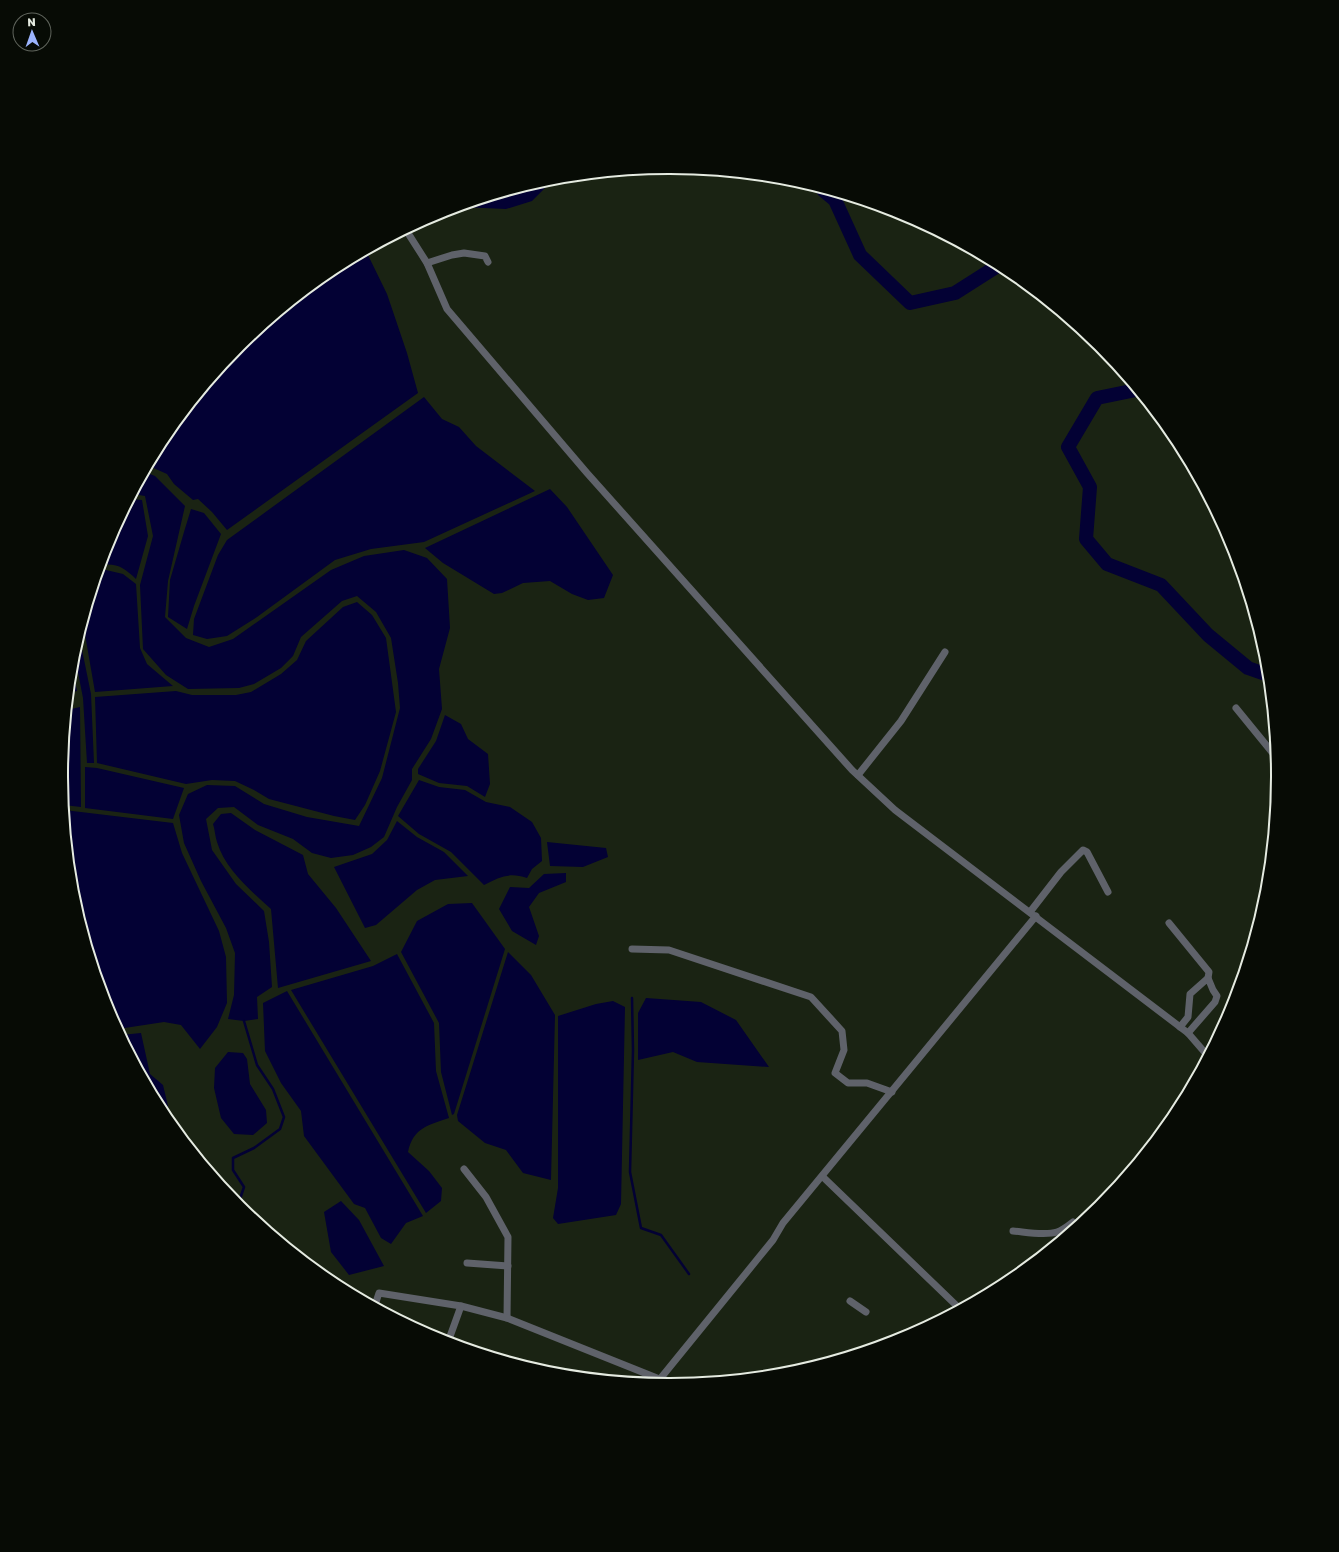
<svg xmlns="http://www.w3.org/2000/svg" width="1339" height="1552" font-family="'Golos Text',sans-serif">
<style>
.water{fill:#030134}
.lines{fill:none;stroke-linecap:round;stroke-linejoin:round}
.stream{stroke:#030134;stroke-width:2.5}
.river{stroke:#030134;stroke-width:14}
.street{stroke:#5f626a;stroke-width:7}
.rim{fill:none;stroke:#e5ebe1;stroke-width:2}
</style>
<rect width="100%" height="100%" fill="#1a2313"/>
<g class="water">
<path d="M551 179H554L532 201 506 209 460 207Z"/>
<path d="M366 251 387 294 407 353 418 393 227 530 212 512 198 499 193 500 174 484 167 474 149 466 164 438 239 346 332 270Z"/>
<path d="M424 397 442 419 459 427 476 446 535 491 424 542 371 549 335 560 257 617 227 636 207 639 193 635 194 619 218 555 227 540Z"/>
<path d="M145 472 155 476 185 506 168 581 165 617 186 638 209 647 233 639 331 570 364 556 404 550 427 558 447 579 450 628 439 669 442 709 431 739 412 769V780L397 807 384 837 371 847 353 855 331 858 312 853 293 839 258 825 234 807 218 808 206 819 212 850 236 884 264 911 269 942 272 987 257 997 258 1019 244 1021 228 1019 234 995 235 953 226 928 201 881 184 843 179 815 188 794 207 785 235 786 264 804 307 817 359 826 382 778 400 708 398 683 391 638 376 612 357 596 342 601 301 637 293 656 281 668 254 684 239 688 188 689 166 675 143 649 140 585 153 536 145 496 133 494Z"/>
<path d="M550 489 567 507 613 575 604 598 588 600 572 594 550 581 523 583 502 593 494 594 443 563 425 548Z"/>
<path d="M131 499 142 500 148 536 136 579C124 568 118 563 101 565L107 543Z"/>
<path d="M191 509 204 513 221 534 194 606 187 629 168 617 170 580 184 532Z"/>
<path d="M106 570 123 574 136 584 140 648 147 664 173 686 95 692 83 623 99 571Z"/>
<path d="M357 602 372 615 386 638 396 712 380 771 365 805 355 820 334 816 269 799 254 790 235 781 212 780 186 784 97 763 95 697 176 691 192 695H236L251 692 281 674 297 660 306 641 343 607Z"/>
<path d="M79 635 91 694 94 763H87L83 698 74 652Z"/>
<path d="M72 666 77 691 69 693Z"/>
<path d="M80 707 81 807 64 805 61 776 67 710Z"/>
<path d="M445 715 461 724 468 739 488 754 490 784 485 797 467 786 439 783 418 774V769L436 741Z"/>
<path d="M85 767 97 768 184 788 173 819 85 808Z"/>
<path d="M419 780 439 787 465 790 486 802 510 807 532 822 541 838 542 861 532 869 527 878C509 872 500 877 484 885L451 852 419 834 398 816Z"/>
<path d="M64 810 173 823 182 853 219 931 226 957 227 1003 217 1027 200 1049 181 1025 164 1022 118 1029 107 1009 73 894Z"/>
<path d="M231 813 255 830 303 855 308 874 336 908 371 961 278 988 271 909C251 891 225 869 217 842 215 836 215 830 213 824L221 814Z"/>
<path d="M397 821 417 837 444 852 468 876 435 880 417 890 376 925 365 928 334 867 372 854 387 840Z"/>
<path d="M547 842 606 848 608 857 583 867 550 866Z"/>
<path d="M566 873V882L539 893 529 907 539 936 536 945 512 931 499 909 510 887 529 888 544 874Z"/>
<path d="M472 903 505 949 454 1114 452 1115 441 1072 439 1023 401 952 417 921 448 904Z"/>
<path d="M508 952 531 975 555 1015 551 1180 523 1173 506 1150 485 1143 458 1121 457 1115Z"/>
<path d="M397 954 434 1023 436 1071 449 1118C428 1125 413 1128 408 1152L429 1171 442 1188 441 1201 426 1213 291 990 373 966Z"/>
<path d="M287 991 423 1216 406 1223 391 1244 381 1238 365 1208 354 1204 304 1136 301 1111 281 1083 265 1051 263 1003Z"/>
<path d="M646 998 701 1002 736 1020 769 1067 697 1062 673 1052 638 1060V1013Z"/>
<path d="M613 1001 625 1007 621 1204 616 1215 558 1224 553 1218 558 1188V1016L596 1004Z"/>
<path d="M141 1033 150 1074 163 1085 168 1106 164 1114 121 1035Z"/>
<path d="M228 1052 243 1053 247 1059 250 1084 266 1110 267 1123 253 1135 234 1134 221 1118 214 1088 215 1068Z"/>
<path d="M341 1201 359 1220 384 1266 349 1275 331 1252 324 1212Z"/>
</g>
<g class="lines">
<g class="stream">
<path d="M632 998 633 1050 630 1172 641 1228 661 1235 689 1274"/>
<path d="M240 1203 278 1235V1238"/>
<path d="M238 1205 244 1187 233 1170V1158L254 1148 280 1129 284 1117 273 1089 257 1065 244 1021"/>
</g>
<g class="river">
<path d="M823 190 835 200 860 255 910 303 955 293 999 265"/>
<path d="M1136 390 1097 398 1068 447 1090 487 1086 539 1107 564 1161 585 1208 635 1248 668 1268 675"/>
</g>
<g class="street">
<path d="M406 230 427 263 447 309 587 473 852 770 895 810 1188 1033 1207 1055"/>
<path d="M427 263 452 255 464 253 485 256 488 262"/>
<path d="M1236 708 1276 757"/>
<path d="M858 775 901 721 945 652"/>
<path d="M1030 912 1061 872 1083 850 1087 852 1108 892"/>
<path d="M1169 923 1209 972 1208 978"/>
<path d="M632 949 669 950 811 997 842 1031 844 1050 835 1073 848 1083H867L892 1092"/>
<path d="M1180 1027 1188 1017 1190 994 1208 978 1213 990 1217 996 1215 1002 1188 1033"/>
<path d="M464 1169 486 1197 508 1237 507 1318"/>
<path d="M823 1177 959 1308"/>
<path d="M1013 1231C1025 1232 1045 1236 1057 1232 1063 1230 1068 1226 1073 1222"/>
<path d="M467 1263 508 1266"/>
<path d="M850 1301 866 1312"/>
<path d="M375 1305 379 1293 461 1306 507 1318 672 1384"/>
<path d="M448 1342 461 1306"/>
<path d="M660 1379 773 1240 783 1223 1036 916"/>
</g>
</g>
<path d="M0 0H1339V1552H0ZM669 174H670A601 601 0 0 1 1271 775V777A601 601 0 0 1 670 1378H669A601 601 0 0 1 68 777V775A601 601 0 0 1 669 174Z" fill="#070b05" fill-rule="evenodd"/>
<path class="rim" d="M669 174H670A601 601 0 0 1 1271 775V777A601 601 0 0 1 670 1378H669A601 601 0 0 1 68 777V775A601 601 0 0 1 669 174Z"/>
<g transform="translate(32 32) rotate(358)"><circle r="19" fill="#070b05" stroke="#60655d"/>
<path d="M0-3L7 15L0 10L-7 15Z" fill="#9cb4fd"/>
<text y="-6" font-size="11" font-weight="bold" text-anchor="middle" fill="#e5ebe1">N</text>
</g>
</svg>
